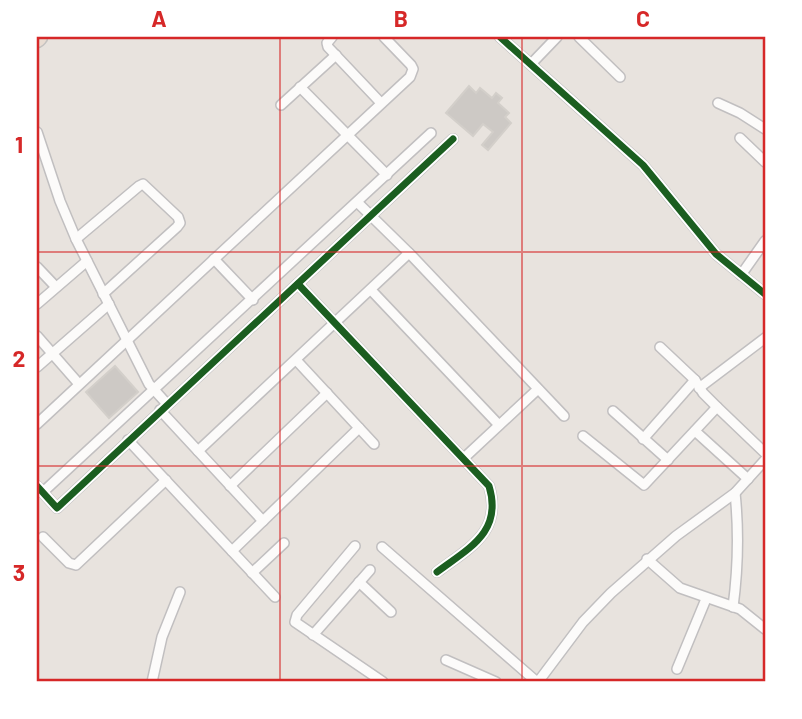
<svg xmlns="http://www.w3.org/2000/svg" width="802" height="719" font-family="Barlow,sans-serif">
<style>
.building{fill:#cdc9c5;stroke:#d3cfca;stroke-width:2}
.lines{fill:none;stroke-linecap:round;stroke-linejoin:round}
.street-casing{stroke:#c1bfc0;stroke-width:12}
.highway-casing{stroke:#c4c2c0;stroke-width:19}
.street{stroke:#fcfbfa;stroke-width:9}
.highway{stroke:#e9dcd2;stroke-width:16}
.cycleway-casing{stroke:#fff;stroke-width:11}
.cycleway{stroke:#1b5e20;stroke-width:7}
.grid{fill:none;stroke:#d62828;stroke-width:2;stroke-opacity:0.55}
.neatline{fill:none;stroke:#d62828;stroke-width:2.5}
.grid-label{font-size:23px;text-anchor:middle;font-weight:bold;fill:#d62828}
</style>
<rect width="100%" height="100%" fill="#e8e3de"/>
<g class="building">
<path d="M469 86 476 93 480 88 492 98 496 93 502 98 498 103 509 113 505 117 511 123 488 150 482 145 493 132 483 124 473 136 446 113Z"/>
<path d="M115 366 138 392 109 418 86 392Z"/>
</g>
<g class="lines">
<g class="street-casing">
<g id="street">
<path d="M332 37 327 43 328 47 381 103"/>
<path d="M500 37 643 165 716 254 765 294"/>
<path d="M579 37 620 77"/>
<path d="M531 64 557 37"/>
<path d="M300 87 387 175"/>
<path d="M718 103 740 113 765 129"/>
<path d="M281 105 336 55"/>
<path d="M37 132 60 201 76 239 149 384 167 404"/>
<path d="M740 138 765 162"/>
<path d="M358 203 411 255 564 416"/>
<path d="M76 239 139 186 143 184 178 217 180 223 177 227 103 294"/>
<path d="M214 259 253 300"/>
<path d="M37 267 56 287"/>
<path d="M741 275 765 241"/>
<path d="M298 284 489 486C503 532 469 548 437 572"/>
<path d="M371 290 499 425"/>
<path d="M37 304 87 261"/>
<path d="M37 336 79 384"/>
<path d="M660 347 695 380 703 393 717 407 765 453"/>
<path d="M297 361 374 444"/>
<path d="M37 367 109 304"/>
<path d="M699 388 765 338"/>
<path d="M160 410 263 521"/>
<path d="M613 411 668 460"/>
<path d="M37 424 410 77 413 69 411 65 384 37"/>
<path d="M695 431 748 479"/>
<path d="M583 436 644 485 717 407"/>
<path d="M643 439 695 380"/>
<path d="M128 440 275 597"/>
<path d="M198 451 409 253"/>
<path d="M464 458 538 389"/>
<path d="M37 486 57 508 453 139"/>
<path d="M230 486 327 393"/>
<path d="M43 492 431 133"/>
<path d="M43 537 69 563 76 565 166 480"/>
<path d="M355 546 297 615 295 622 383 682"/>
<path d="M382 547 537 682"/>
<path d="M232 551 359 428"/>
<path d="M647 559 680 588 740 609 765 629"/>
<path d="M252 573 284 543"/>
<path d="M359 582 391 612"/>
<path d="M733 607C738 569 739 531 735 493"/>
<path d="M313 635 370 570"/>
<path d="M446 660 496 682"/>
<path d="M677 669 706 599"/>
<path d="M152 682 162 637 180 592"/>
<path d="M538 682 583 622 611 593 676 536 735 493 765 460"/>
</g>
</g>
<g class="highway-casing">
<path id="highway" d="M37 39 39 37"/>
</g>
<use href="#street" class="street"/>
<use href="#highway" class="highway"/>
<g class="cycleway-casing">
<g id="cycleway">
<path d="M500 37 643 165 716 254 765 294"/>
<path d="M298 284 489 486C503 532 469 548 437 572"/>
<path d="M37 486 57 508 453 139"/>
</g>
</g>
<use href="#cycleway" class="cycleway"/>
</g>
<path class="grid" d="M280 37V682M522 37V682M37 252H765M37 466H765"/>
<rect width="802" height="719" fill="none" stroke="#ffffff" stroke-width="77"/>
<rect x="38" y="38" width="726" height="642" class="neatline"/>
<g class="grid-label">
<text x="159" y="27">A</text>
<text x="401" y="27">B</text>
<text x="643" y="27">C</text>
<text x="19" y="153">1</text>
<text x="19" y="367">2</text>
<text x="19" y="581">3</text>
</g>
</svg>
